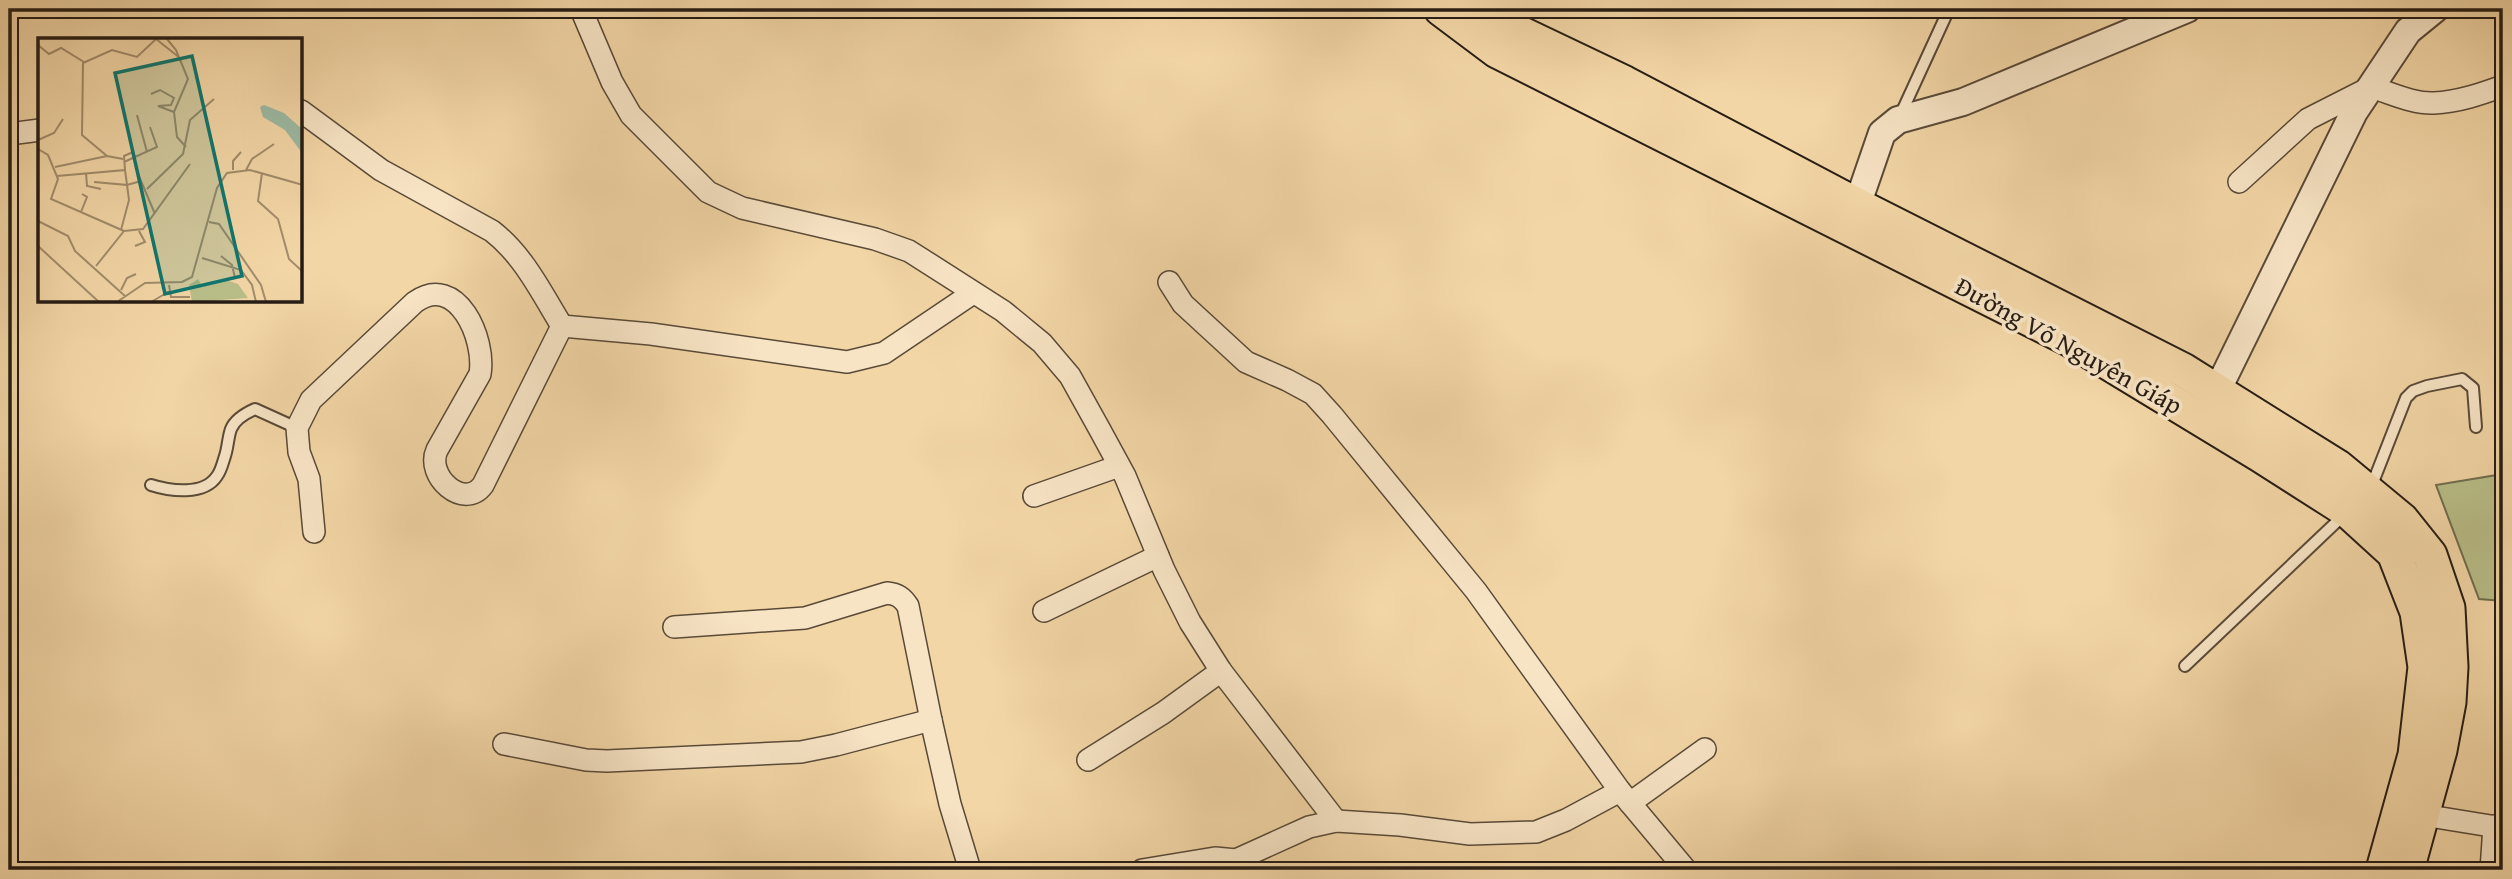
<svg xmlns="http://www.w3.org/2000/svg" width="2512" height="879" font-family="'Gentium Book Plus',serif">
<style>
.green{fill:#b9be88;stroke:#706d4e;stroke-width:2}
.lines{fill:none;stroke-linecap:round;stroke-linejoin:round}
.service-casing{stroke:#594a38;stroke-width:14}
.minor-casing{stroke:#594a38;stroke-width:24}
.tertiary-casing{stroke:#594a38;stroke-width:30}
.trunk-casing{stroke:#261c14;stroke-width:37}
.service{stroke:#f7e4c5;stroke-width:10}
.minor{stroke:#f7e4c5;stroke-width:21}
.tertiary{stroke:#f7e4c5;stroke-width:26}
.trunk{stroke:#f3d6a6;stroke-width:33}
.labels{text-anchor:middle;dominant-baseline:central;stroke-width:7;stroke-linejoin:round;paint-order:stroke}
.street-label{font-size:26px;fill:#261c14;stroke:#f7e4c5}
.inset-road{fill:none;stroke:#a18c6c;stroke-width:2}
.view{fill:#0f766e;fill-opacity:0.15;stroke:#0f766e;stroke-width:3.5}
.inset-edge{fill:none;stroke:#261c14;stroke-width:3.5}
</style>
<rect width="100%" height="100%" fill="#f3d6a6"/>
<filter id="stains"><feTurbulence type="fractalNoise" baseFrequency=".00286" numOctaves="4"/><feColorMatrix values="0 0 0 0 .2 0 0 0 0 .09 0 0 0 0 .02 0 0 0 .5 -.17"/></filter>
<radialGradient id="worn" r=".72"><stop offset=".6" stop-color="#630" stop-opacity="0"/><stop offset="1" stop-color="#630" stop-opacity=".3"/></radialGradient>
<path class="green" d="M2503 474V601L2479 599 2436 485Z"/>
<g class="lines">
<g class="service-casing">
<g id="service">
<path d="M1899 118 1949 9"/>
<path d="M151 485C170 491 204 496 217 476 221 471 223 462 225 456 228 447 228 437 231 429 235 419 246 413 255 409L297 428"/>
<path d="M2370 490 2406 398 2413 391 2427 386 2462 379 2473 388 2476 427"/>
<path d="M2185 666 2346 513"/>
</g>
</g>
<g class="minor-casing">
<g id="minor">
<path d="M581 9 612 82 631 115 708 192 742 208 875 239 909 251 1003 311 1042 343 1070 376 1100 430 1125 476 1164 570 1190 622 1221 671 1336 821"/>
<path d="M301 111 381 170 492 231C524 256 541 292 562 326"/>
<path d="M9 134 40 130"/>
<path d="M2239 182 2308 119 2371 87C2391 93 2413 104 2434 103 2458 102 2481 94 2503 86"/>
<path d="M1169 282 1183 304 1246 362 1287 380 1313 394 1332 415 1476 591 1620 791 1686 870"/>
<path d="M562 326 651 334 847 362 884 353 973 293"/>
<path d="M1034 496 1119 466"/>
<path d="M314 532 309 479 299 452 297 428 311 400 415 302C457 272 486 339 480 374L437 450C425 476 464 511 483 485L562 326"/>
<path d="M1044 611 1158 556"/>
<path d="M674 627 805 618 887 593C897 594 902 597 908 606L931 720 950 804 970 870"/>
<path d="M504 744 586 760 607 761 801 752 836 745 931 720"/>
<path d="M1088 760 1163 713 1221 671"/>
<path d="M1630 803 1705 749"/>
<path d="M2423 815 2503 828"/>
<path d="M1236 860 1309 827 1336 821 1400 825 1470 834 1536 832 1566 820 1620 791"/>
<path d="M1142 870 1215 858 1236 860V870"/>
<path d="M2491 870 2494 826"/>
</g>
</g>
<g class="tertiary-casing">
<g id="tertiary">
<path d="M1851 223 1882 133 1898 120 1963 102 2187 9"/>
<path d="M2217 391 2354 112 2408 31 2435 9"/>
</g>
</g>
<g class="trunk-casing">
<g id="trunk">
<path d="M1441 9 1497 51 2069 339 2260 455 2348 511 2394 553 2417 612 2425 667 2415 755 2383 870"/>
<path d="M1487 9 1520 33 1625 83 1857 205 2183 370 2338 467 2402 520 2430 555 2448 608 2451 667 2449 702 2440 750 2407 870"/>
</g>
</g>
<use href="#service" class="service"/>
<use href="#minor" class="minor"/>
<use href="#tertiary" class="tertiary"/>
<use href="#trunk" class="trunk"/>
</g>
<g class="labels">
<g class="street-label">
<text transform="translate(2069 345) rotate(29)">Đường Võ Nguyên Giáp</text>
</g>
</g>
<g transform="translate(38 38)">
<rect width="264" height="264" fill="#f3d6a6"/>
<path d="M160 241 164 248 188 242 200 246 210 260 154 264 151 247Z" fill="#b9be88"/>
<path d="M226 67 246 75 264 91V115L247 92 225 79 222 69Z" fill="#9cbaa3"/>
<path class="inset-road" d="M129 1 138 12 150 41 136 74 139 99 148 109M0 7 11 16 23 10 46 24M113 56 122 52 136 60 133 67 120 68 136 74M99 77 109 114M0 102 16 95 25 81M0 111 10 117 20 141 13 161 86 193 58 228M69 118 44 97 45 25 74 12 99 19 118 1 142 20M86 124 119 109 112 89M17 129 69 118 85 121M87 132 89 147 103 143 99 133M195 132V123L203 114M208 132 214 121 236 106M48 135 49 148 63 151M224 135 220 163 240 181 251 221 265 234M19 138 87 132 86 118 95 114M103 143 117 176M56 144 89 147 91 162 83 192M109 151 145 116 152 82 176 61M43 174 49 159 44 156M0 183 30 198 37 213 87 258M171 184 181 186 223 247 228 264M86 193 105 191 152 126M0 208 61 264M97 208 107 204 101 193M183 218 194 227 197 240M164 220 203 232 214 247 218 264M131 247 133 259H152M83 252 89 240 98 236M79 264 107 245 144 244 154 239 179 150 189 135 212 132 265 147M113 264 132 253"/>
<path class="view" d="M154 18 204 238 127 256 77 35Z"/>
<rect width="264" height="264" class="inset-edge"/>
</g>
<rect width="2512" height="879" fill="none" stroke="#f3d6a6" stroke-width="35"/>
<rect x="10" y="10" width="2491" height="858" fill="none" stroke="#261c14" stroke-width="3.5"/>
<rect x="18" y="18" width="2477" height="844" fill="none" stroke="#261c14" stroke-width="2"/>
<rect width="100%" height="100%" filter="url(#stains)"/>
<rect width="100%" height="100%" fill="url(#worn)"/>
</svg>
